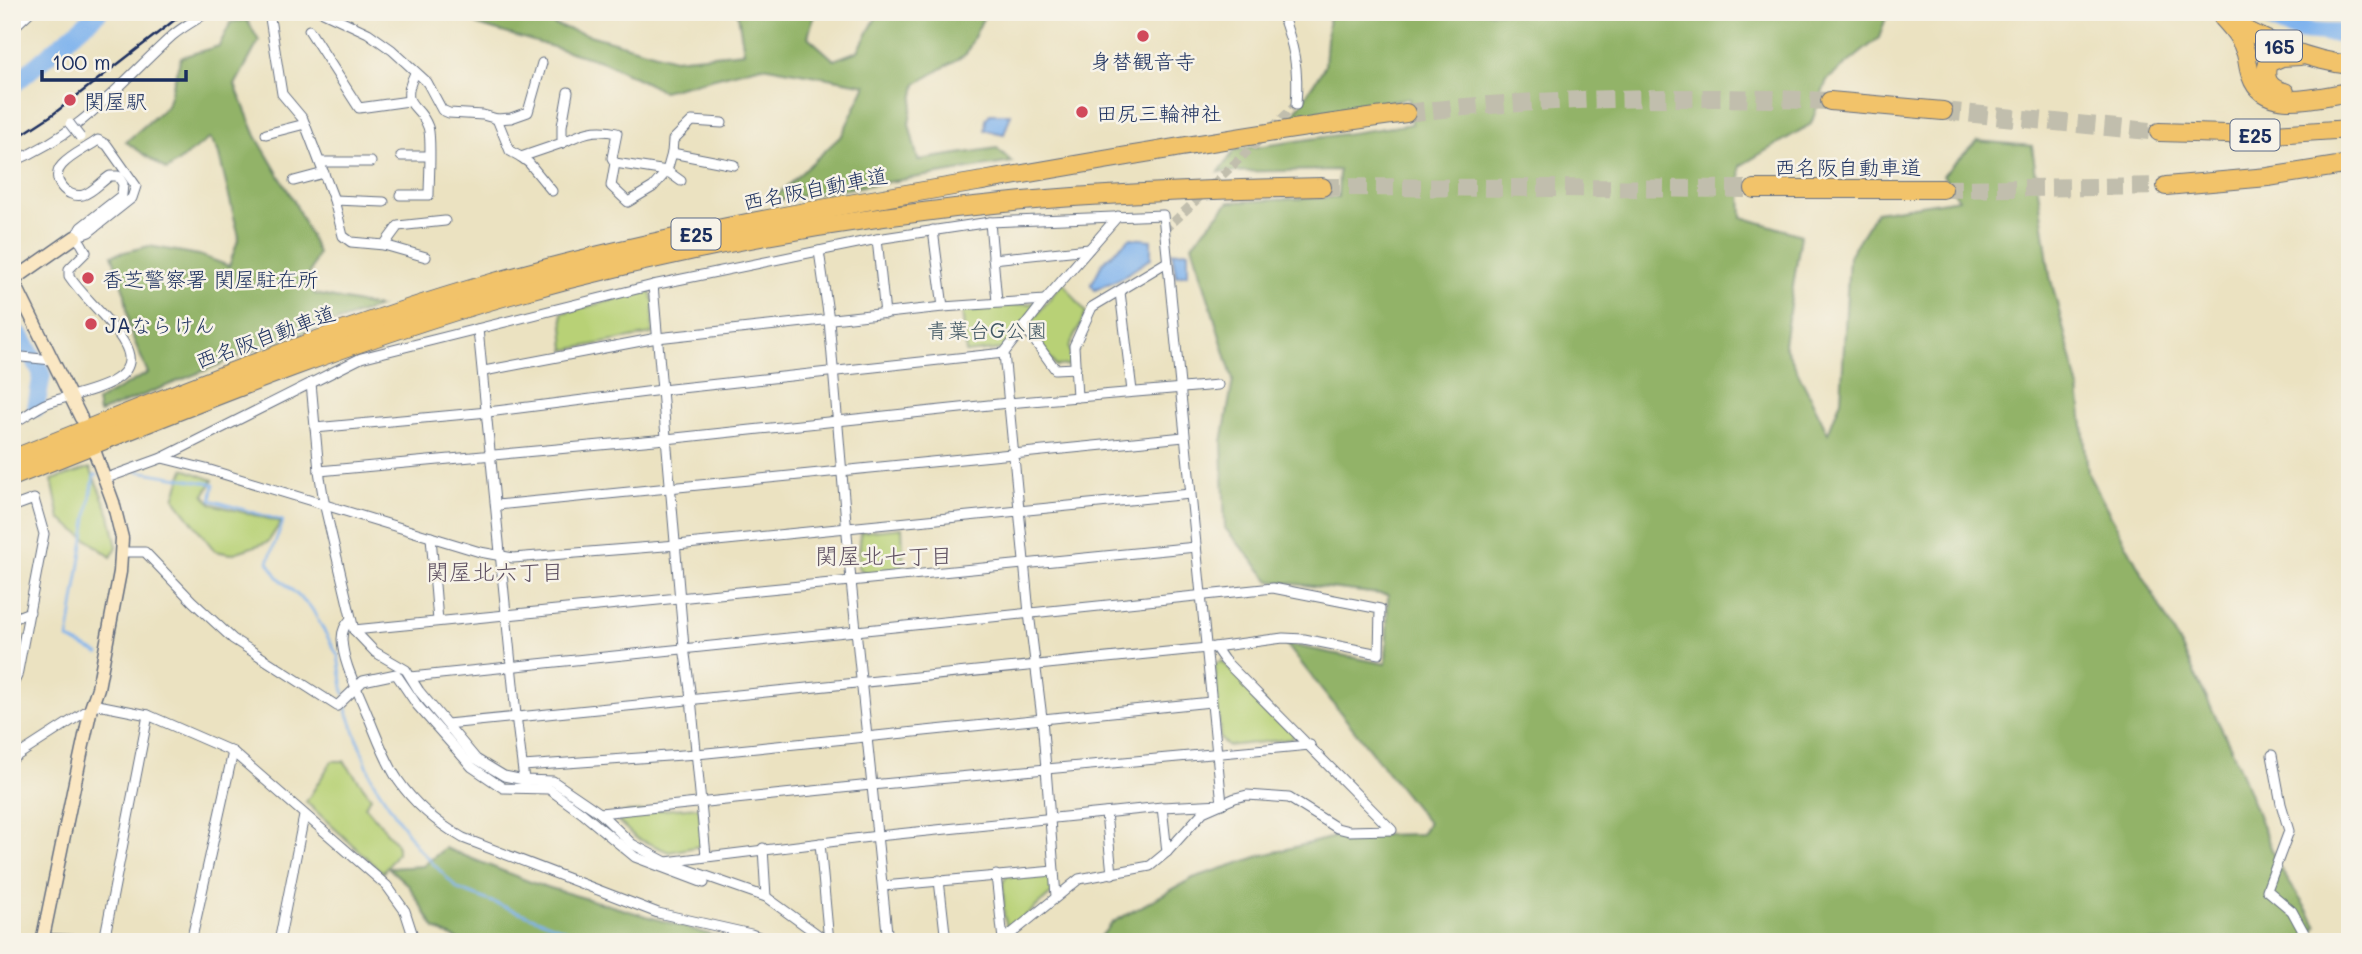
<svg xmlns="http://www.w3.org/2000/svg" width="2362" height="954" font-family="Mali,'Klee One',sans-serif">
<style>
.green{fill:#b8d176;stroke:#6a806a;stroke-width:2}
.forest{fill:#92b367;stroke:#567162;stroke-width:2}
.water{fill:#7fb3ed;stroke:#4d71a6;stroke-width:2}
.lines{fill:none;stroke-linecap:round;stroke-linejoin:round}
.stream{stroke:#7fb3ed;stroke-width:2.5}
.river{stroke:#7fb3ed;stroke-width:18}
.street-tunnel{stroke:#c1bead;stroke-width:9;stroke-dasharray:9 4.5;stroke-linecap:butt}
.highway-tunnel{stroke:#c1bead;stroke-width:18;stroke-dasharray:18 9;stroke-linecap:butt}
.street-casing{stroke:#646e81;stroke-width:11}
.secondary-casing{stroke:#646e81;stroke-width:15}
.highway-casing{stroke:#646e81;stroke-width:20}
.street{stroke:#fff;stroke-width:9}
.secondary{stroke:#fae7c3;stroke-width:12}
.highway{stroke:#f2c36a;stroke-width:18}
.rail{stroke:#1b2f5e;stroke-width:2.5}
.street-bridge-casing{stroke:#646e81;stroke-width:11;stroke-linecap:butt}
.street-bridge{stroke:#fff;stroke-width:9}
.poi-dot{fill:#d1495b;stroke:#f7f3e8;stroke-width:2.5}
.labels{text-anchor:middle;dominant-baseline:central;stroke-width:5;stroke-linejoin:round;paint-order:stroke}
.shield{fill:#f7f3e8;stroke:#5d6a87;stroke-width:2}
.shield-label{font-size:19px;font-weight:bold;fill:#1b2f5e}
.poi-label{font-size:21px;fill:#1b2f5e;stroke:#f7f3e8;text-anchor:start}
.street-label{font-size:21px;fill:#1b2f5e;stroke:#f7f3e8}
.park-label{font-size:21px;fill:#425864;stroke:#f7f3e8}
.neighbourhood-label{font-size:23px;fill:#5f5162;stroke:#f7f3e8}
</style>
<rect width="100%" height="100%" fill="#f7f3e8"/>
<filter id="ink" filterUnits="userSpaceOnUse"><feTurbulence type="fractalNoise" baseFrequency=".0143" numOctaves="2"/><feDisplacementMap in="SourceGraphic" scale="14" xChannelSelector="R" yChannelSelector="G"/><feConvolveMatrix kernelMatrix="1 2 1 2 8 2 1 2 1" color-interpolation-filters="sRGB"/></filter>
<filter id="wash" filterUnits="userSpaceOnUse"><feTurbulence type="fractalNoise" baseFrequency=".00686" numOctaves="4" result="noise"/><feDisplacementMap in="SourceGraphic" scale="28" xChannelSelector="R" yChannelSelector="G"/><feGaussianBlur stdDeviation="1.57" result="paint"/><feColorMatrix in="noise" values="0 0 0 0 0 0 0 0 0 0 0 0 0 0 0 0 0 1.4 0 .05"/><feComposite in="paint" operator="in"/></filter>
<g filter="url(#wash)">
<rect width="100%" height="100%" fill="#ebe2c1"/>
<g class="green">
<path d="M1063 282 1086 313 1069 347 1073 365 1056 366 1028 326Z"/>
<path d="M650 291 654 303 652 334 565 350 562 313Z"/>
<path d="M1039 303 1003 349 966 353 962 309Z"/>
<path d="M90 468 110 515 117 547 111 557 60 519 52 480Z"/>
<path d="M184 469 213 480 204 495 212 504 281 522 268 542 231 554 215 551 174 498Z"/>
<path d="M902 528 904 572 868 576 858 567 861 532Z"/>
<path d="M1222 661 1295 734 1291 739 1227 746 1220 738 1215 664Z"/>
<path d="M332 761H344L371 797 365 806 397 844V853L383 873 306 802Z"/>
<path d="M699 807 703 844 700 846 669 852 636 838 618 821 621 813Z"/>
<path d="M1048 874 1052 879 1053 892 1008 931 1004 915 1003 882 1007 876Z"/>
</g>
<g class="forest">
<path d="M466 12H552L554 25 674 59 744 52 738 15 736 12H815L808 37 834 60 858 51 879 12H986L966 54 916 84 909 124 918 160 997 148 1012 162 771 201 842 135 866 85 762 66 663 91 604 62 478 25Z"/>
<path d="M1329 12H1888L1879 38 1827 80 1811 124 1740 166 1742 217 1801 235 1784 344 1828 433 1841 400 1849 256 1876 212 1959 199 1943 175 1977 141 2032 146 2050 276 2079 389 2088 473 2181 646 2232 750 2278 865 2317 925 2309 942H1096L1113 922 1193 878 1263 855 1338 836 1421 834 1428 823 1286 644 1386 664 1388 595 1270 581 1225 528 1222 442 1233 380 1192 244 1229 202 1338 197 1339 170 1219 172 1235 150 1412 124 1409 98 1292 117 1325 66Z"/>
<path d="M247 20 259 41 235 85 256 136 294 201 318 253 306 283 315 294 379 307 258 349 99 413 97 401 148 373 130 331 125 294 112 255 149 246 199 255 229 266 239 237 218 151 210 138 167 170 126 142 167 106 181 57 219 46 231 22Z"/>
<path d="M445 848 533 883 735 942H463L435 929 409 886 389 868 423 866Z"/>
</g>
<g class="water">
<path d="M990 114H1011L1004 134 985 130 986 119Z"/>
<path d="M1130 238 1151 240V258L1123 277 1095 290 1091 285 1103 262Z"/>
<path d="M1188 251V274L1176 276 1172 252Z"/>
</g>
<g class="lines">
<g class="stream">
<path d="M138 471 214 484 211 500 283 521 268 562 278 577 312 609 338 656 344 694"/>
<path d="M97 475H94L68 639 99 654"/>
<path d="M346 701 348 714 373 781 416 846 458 889 598 942"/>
</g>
<g class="river">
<path d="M2261 12C2289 35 2315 33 2350 33"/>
<path d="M12 86 99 12"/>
<path d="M12 329 21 336 42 374 36 408"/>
</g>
</g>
</g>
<g filter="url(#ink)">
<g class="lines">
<path class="street-tunnel" d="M1164 231 1296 105"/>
<g class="highway-tunnel">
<path d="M1943 111 2159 132"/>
<path d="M1406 113C1547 97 1688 95 1830 101"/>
<path d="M1322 187 1754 189"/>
<path d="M1943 189 2166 186"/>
</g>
<g class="street-casing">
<g id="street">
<path d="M269 12 282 94 303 119 334 200 343 236 351 242 384 245 426 257"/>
<path d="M323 12 368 33 392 50 427 82 442 110 449 113 483 115 497 119 511 118 528 112 542 63"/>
<path d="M1281 12C1294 45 1299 69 1296 105"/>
<path d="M12 29 30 12"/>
<path d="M309 30 359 108 409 101"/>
<path d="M497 119 510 151 521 157 562 143V126L568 92"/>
<path d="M266 134 305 124"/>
<path d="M98 140 107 145 136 186 132 198 89 232 75 237 81 227 122 195 123 184 118 176H110C102 181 92 193 83 195 67 199 49 179 62 165 71 155 87 148 98 140Z"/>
<path d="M562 143C582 133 594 128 617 133L612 158 615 163 667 171 672 153 734 165"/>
<path d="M672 153 673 140 692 121 722 123"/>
<path d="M401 156H429"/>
<path d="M521 157 529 163 552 191"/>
<path d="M12 162C84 132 117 86 172 36 182 27 196 20 208 12"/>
<path d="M320 162H371"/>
<path d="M615 163 611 186 628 202 653 187 667 171 681 181"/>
<path d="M294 181 324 173"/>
<path d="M400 195H429C429 182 432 137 428 127 419 101 398 109 415 73"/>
<path d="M334 200 384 202"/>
<path d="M990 222 997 302"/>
<path d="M933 230 943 307"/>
<path d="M877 239 885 314"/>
<path d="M384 245 398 226 445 221"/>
<path d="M819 251 829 320 851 581 888 942"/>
<path d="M993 259 1089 249"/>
<path d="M653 285 684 647 691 698 706 856"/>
<path d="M1120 292 1132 391"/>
<path d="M1024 326 1055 369 1076 368"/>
<path d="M478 329 516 715 524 780"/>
<path d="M12 356 52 360"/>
<path d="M484 371 657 338 943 307 1045 300"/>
<path d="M311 383 319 471 325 507 354 630 375 652 406 670 419 691 476 759 504 776 524 780 553 781 600 813 632 844 666 862 766 897 828 942"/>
<path d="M1077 397 1074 346 1092 307 1167 262"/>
<path d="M12 424C23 418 33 410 45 404 69 393 150 387 124 343 110 318 85 300 69 276V269L86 252 81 243 75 237"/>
<path d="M315 428 488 412 662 390 1004 353"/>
<path d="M162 458 361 358 653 285 877 239 990 222 1163 215 1222 804 1162 807 878 836 666 862"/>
<path d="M319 471 666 439 1008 403 1218 385"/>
<path d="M104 479 162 458 210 470 480 552 513 558 677 545 1190 494"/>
<path d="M497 505 1184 437"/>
<path d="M12 507 34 499 44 534 17 676 12 686"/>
<path d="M431 537 438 621"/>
<path d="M121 552H145L192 601 233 639 337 706 363 681 396 674 417 705 472 767 503 788 549 789 582 813 635 857 704 883"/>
<path d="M12 619 30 612"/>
<path d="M350 620C345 626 342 630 342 639 343 664 357 688 366 711 376 734 384 759 398 780 415 805 437 823 463 838L658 913 751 934 773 942"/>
<path d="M354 630 1196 547"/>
<path d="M411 677 1273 588 1380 609 1379 654 1304 639 1283 638 1207 648 447 724"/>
<path d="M93 704 148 715 233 752 387 886 405 911 415 942"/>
<path d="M2272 755 2281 804 2289 831 2267 890 2292 911 2309 942"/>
<path d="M12 759 91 708"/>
<path d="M523 766 697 754 1211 702"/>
<path d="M1162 807 1167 852 1203 812 1235 798 1247 795 1289 798 1337 828 1349 831 1392 830 1224 660 1215 647"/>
<path d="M600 813 871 785 1310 745"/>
<path d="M1106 813 1112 874"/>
<path d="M12 840V860"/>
<path d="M820 843 829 942"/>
<path d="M763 848 766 897"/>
<path d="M996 875 1003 940"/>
<path d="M939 880 946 942"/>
<path d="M883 886 1054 871"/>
<path d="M1056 896 1042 718 1029 613 1004 353 1045 300 1118 216"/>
<path d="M43 938 126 942"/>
<path d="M104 941 148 715"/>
<path d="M191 942 233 752"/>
<path d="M279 942 304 816"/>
<path d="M1001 942 1079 879 1150 866 1167 852"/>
</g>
</g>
<g class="secondary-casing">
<g id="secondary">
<path d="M12 278 81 418"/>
<path d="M12 281 75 237"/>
<path d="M42 942 75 782 91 708 98 688 120 572 122 538 113 502 94 450"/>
</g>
</g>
<g class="highway-casing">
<g id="highway">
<path d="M2223 18C2233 29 2242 39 2246 54 2248 62 2248 69 2251 76 2264 115 2320 96 2350 92"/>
<path d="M2232 23C2271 43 2306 60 2350 65"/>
<path d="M2285 92C2269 89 2263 79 2268 63L2282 57 2300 56"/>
<path d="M1830 101 1943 111"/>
<path d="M2159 132 2260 135 2350 129"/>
<path d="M2166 186 2268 177 2350 164"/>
<path d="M1754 189H1943"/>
<path d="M12 459C171 396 330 329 495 282 653 238 815 209 977 182 1120 157 1262 132 1406 113"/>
<path d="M12 477C174 413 335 345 503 297 672 249 848 217 1023 201 1123 192 1222 189 1322 187"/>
</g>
</g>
<use href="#street" class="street"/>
<use href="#secondary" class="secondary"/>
<use href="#highway" class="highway"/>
<path class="rail" d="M12 141 52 115 185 12"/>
<g class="street-bridge-casing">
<path id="street-bridge" d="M70 124 80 137"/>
</g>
<use href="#street-bridge" class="street-bridge"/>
</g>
</g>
<g class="poi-dot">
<circle cx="1143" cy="36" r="7"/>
<circle cx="70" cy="100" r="7"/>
<circle cx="1082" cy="112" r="7"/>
<circle cx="88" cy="278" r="7"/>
<circle cx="91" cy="324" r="7"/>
</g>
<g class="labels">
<g class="shield">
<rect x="2256" y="30.5" width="46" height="31" rx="5"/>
<rect x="2230.5" y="119.5" width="49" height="31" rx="5"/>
<rect x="671.5" y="218.5" width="49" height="31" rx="5"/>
</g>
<g class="shield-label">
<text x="2279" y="46">165</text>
<text x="2255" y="135">E25</text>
<text x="696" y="234">E25</text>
</g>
<g class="poi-label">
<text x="1143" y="60" text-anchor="middle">身替観音寺</text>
<text x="84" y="100">関屋駅</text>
<text x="1096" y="112">田尻三輪神社</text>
<text x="102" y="278">香芝警察署 関屋駐在所</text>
<text x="105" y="324">JAならけん</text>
</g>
<g class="street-label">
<text x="1848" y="166">西名阪自動車道</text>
<text transform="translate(815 188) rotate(-11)">西名阪自動車道</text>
<text transform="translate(265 336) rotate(-20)">西名阪自動車道</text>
</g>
<g class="park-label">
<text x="987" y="329">青葉台G公園</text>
</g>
<g class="neighbourhood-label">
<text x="884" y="555">関屋北七丁目</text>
<text x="495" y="571">関屋北六丁目</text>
</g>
</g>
<rect width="2362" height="954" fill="none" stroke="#f7f3e8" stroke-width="42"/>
<path d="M42 70v10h144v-10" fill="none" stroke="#1b2f5e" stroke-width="3.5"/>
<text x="52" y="70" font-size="21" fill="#1b2f5e" stroke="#f7f3e8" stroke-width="5" paint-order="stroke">100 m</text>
</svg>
